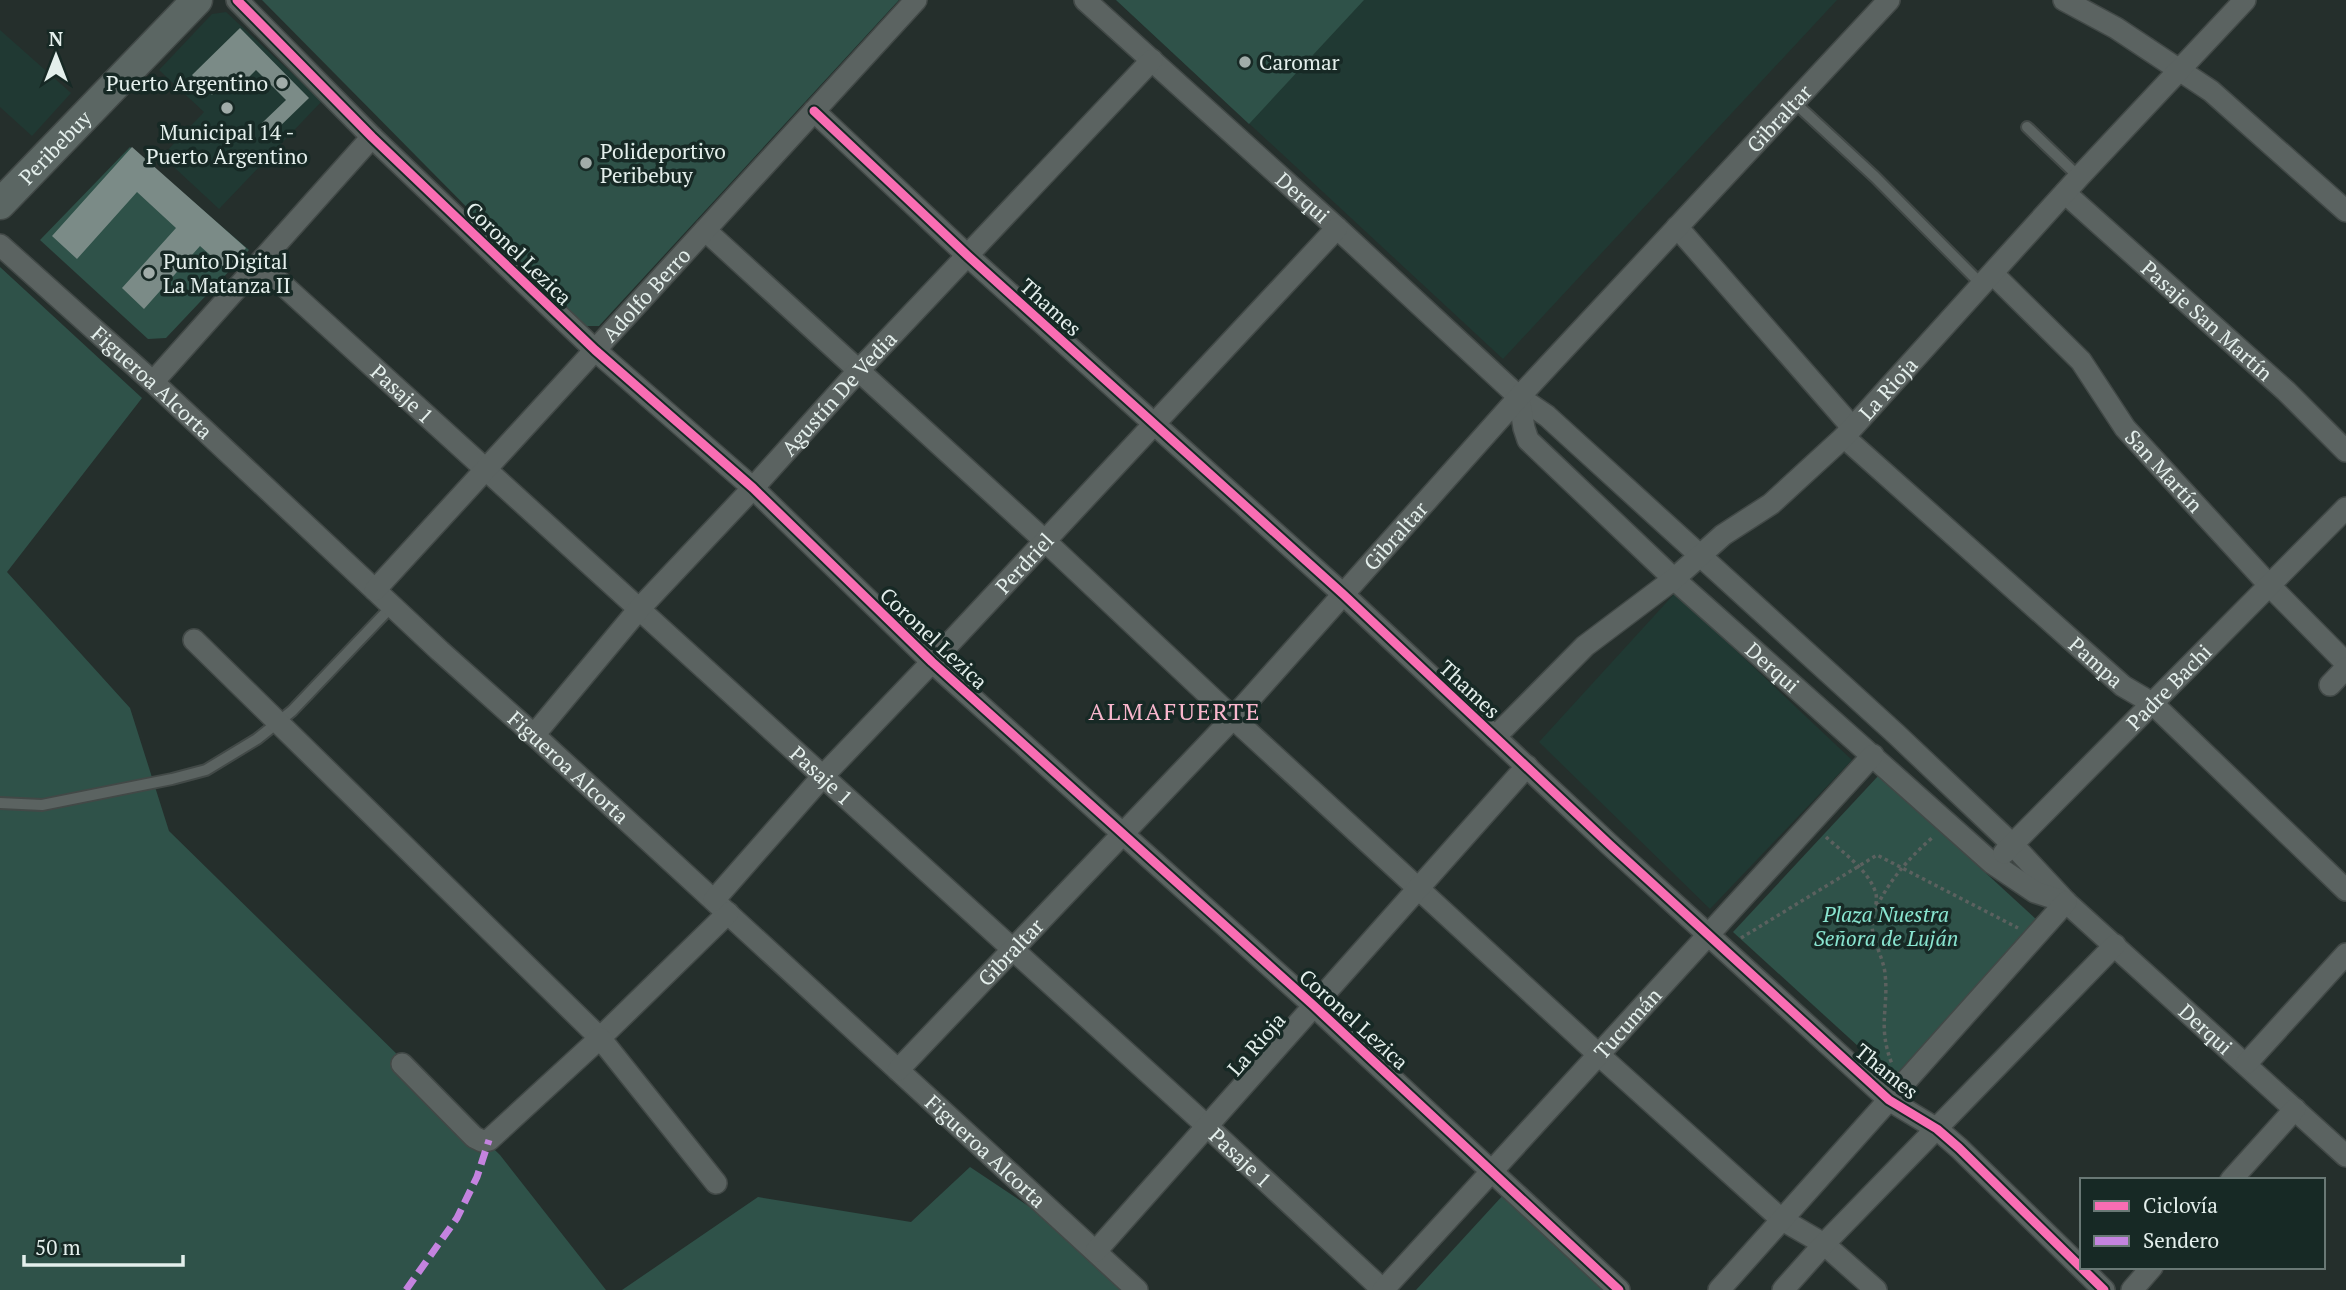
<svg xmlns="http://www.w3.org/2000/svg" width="2346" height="1290" font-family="'PT Serif',serif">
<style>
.built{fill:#203933}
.green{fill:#2f5249}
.building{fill:#7b8b87}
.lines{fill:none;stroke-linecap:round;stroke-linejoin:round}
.lane-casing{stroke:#424947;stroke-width:14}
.street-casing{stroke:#424947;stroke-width:24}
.secondary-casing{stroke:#424947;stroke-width:33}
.path{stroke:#5b615f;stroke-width:3.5;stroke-dasharray:3.5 3.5;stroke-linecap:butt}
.lane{stroke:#5b6361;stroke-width:10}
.street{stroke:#5b6361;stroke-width:21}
.secondary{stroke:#5b6663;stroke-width:30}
.quiet{stroke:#c483df;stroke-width:7;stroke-dasharray:14 7;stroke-linecap:butt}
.cycleway-casing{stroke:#172925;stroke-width:13}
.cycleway{stroke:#f96db3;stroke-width:9}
.poi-dot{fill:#a1aca9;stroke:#172925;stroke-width:2.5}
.labels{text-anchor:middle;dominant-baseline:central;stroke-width:7;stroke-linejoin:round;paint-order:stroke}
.poi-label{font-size:21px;fill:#e4efec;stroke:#172925;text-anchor:start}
.street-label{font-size:21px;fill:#e4efec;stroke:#172925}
.park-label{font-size:21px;font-style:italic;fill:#89e5d0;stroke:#172925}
.quarter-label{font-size:24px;letter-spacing:2px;fill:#f9b7cd;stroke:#172925}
</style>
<rect width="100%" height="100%" fill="#252f2c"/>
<g class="built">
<path d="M1116 0H1837L1503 359Z"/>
<path d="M226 12 322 101 219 209 162 156 204 112 159 70 212 14Z"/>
<path d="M0 30 71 93 32 136 0 107Z"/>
<path d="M1675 593 1852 760 1710 909 1539 742Z"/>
</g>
<g class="green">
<path d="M262 0H899L599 326H584Z"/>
<path d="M1116 0H1364L1249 124Z"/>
<path d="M130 147 249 250 166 338 148 339 40 240Z"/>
<path d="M0 267 142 398 7 572 130 708 169 831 500 1155 606 1290H0Z"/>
<path d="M1879 775 2038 921 1893 1078 1733 932Z"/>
<path d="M970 1167 1096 1251 1137 1290H622L758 1197 911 1222Z"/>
<path d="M1505 1193 1612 1290H1416Z"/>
</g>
<g class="building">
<path d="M240 28 309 98 272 134 262 123 286 100 256 70 249 77 253 81 247 86 234 73 212 95 192 75Z"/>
<path d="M132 147 246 248 227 270 200 246 144 309 122 288 176 228 137 192 77 259 52 236Z"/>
</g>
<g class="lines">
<g class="lane-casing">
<g id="lane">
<path d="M1794 102 1875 177 1982 285"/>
<path d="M2027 127 2079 177"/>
<path d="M0 803 42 805 172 779 206 770 257 739 292 711 392 606"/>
</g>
</g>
<g class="street-casing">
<g id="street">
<path d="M237 0 372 137 595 350 753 488 932 662 1313 1005 1619 1290"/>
<path id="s1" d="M1085 0 1337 228 1519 397 1547 416 1896 734 2014 846 2066 902 2346 1156"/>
<path d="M2064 0 2116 28 2211 91 2346 211"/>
<path d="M814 111 968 256 1344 595 1610 845 1889 1100 1937 1129 1959 1148 2104 1290"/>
<path id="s2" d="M2065 193 2286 391 2346 451"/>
<path d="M1677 227 1852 427"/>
<path d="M705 230 1044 540 1233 718 1599 1055 1781 1219 1824 1244 1876 1290"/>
<path id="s3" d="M0 245 153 382 440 651 534 735 1137 1290"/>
<path id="s4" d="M259 263 1208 1127 1383 1290"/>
<path id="s5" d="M1993 274 2081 361 2125 428 2270 586 2346 663"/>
<path d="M153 382 372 137"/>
<path id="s6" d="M1519 397 1524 428 1528 440 1674 579 1992 863 2035 892 2066 902"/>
<path id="s7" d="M1844 437 2123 686 2152 703 2346 890"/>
<path id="s8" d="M375 590 916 0"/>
<path d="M194 640 600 1038 728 913"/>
<path d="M2330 685 2346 668"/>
<path id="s9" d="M534 735 639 609 753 488 859 370 1152 60"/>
<path id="s10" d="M1495 737 1585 646 1674 579 1723 535 1771 504 1844 437 2079 177 2245 0"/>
<path id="s11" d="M2004 853 2346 508"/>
<path id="s12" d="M714 900 823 776 932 662 1337 228"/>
<path d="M402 1064 474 1137 482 1141 489 1140 600 1038 716 1183"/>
<path d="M2246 1064 2346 954"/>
<path id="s13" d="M898 1070 1233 718 1519 397 1889 0"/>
<path d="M2231 1180 2295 1109"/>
<path d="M1096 1251 1527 766"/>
<path id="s14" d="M1383 1290 1873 755"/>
<path d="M1719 1290 2066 902"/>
<path d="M1783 1290 1824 1244 2115 945"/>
<path d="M2132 1290 2152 1267"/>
</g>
</g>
<g class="secondary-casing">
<g id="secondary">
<path id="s15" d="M0 204 197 0"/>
</g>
</g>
<g class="path">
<path d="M1826 837C1842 852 1870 871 1876 894 1878 905 1872 915 1872 926 1873 942 1883 957 1885 973 1889 1009 1877 1026 1892 1064"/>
<path d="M1877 906C1891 878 1910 857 1933 837"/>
<path d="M1741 938 1877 855 2018 928"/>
</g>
<use href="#lane" class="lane"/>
<use href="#street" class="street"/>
<use href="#secondary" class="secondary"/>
<path class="quiet" d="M406 1290 457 1218 477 1177 489 1140"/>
<g class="cycleway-casing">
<g id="cycleway">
<path d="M237 0 372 137 595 350 753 488 932 662 1313 1005 1619 1290"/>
<path d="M814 111 968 256 1344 595 1610 845 1889 1100 1937 1129 1959 1148 2104 1290"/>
</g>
</g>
<use href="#cycleway" class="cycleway"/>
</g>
<g class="poi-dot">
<circle cx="1245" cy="62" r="7"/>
<circle cx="282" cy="83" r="7"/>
<circle cx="227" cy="108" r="7"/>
<circle cx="586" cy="163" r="7"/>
<circle cx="149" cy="273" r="7"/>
</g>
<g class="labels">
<g class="poi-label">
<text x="1259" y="62">Caromar</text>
<text x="268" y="83" text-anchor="end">Puerto Argentino</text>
<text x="227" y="132" text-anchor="middle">Municipal 14 -<tspan x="227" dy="24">Puerto Argentino</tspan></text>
<text x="600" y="151">Polideportivo<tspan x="600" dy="24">Peribebuy</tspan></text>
<text x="163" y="261">Punto Digital<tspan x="163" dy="24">La Matanza II</tspan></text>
</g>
<g class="street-label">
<text stroke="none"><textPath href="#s13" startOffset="1297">Gibraltar</textPath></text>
<text stroke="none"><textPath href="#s15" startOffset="79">Peribebuy</textPath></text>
<text stroke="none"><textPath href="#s1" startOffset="294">Derqui</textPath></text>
<text transform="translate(519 253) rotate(44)">Coronel Lezica</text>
<text stroke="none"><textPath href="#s8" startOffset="401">Adolfo Berro</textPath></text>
<text transform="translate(1051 307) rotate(42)">Thames</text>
<text stroke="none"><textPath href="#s2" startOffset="191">Pasaje San Martín</textPath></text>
<text stroke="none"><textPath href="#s3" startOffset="205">Figueroa Alcorta</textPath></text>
<text stroke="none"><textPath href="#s10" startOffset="527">La Rioja</textPath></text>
<text stroke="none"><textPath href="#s4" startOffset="194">Pasaje 1</textPath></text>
<text stroke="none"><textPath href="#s9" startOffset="458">Agustín De Vedia</textPath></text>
<text stroke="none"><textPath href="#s5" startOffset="262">San Martín</textPath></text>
<text stroke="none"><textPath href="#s13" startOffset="730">Gibraltar</textPath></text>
<text stroke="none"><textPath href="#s12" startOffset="458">Perdriel</textPath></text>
<text transform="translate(934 638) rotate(43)">Coronel Lezica</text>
<text stroke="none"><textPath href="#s7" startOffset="338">Pampa</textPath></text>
<text stroke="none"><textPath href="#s6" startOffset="378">Derqui</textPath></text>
<text stroke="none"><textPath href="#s11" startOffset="234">Padre Bachi</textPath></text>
<text transform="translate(1470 689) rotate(43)">Thames</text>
<text stroke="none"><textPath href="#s3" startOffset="772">Figueroa Alcorta</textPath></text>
<text stroke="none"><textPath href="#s4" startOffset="761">Pasaje 1</textPath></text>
<text stroke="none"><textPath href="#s13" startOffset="163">Gibraltar</textPath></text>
<text transform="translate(1354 1019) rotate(42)">Coronel Lezica</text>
<text stroke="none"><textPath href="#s14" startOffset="362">Tucumán</textPath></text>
<text stroke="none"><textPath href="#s1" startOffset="1522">Derqui</textPath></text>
<text transform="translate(1256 1044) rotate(-49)">La Rioja</text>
<text transform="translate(1887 1071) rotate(39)">Thames</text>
<text stroke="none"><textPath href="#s3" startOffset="1339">Figueroa Alcorta</textPath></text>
<text stroke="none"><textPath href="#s4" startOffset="1328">Pasaje 1</textPath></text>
</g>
<g class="park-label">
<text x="1886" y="914">Plaza Nuestra<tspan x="1886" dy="24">Señora de Luján</tspan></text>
</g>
<g class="quarter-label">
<text x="1175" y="711">ALMAFUERTE</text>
</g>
</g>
<rect x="2080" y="1178" width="245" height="91" fill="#172925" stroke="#697875" stroke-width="2"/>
<rect x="2094" y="1201" width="35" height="10" fill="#f96db3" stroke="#697875" stroke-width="2"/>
<text x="2143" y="1213" font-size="21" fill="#e4efec">Ciclovía</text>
<rect x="2094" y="1236" width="35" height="10" fill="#c483df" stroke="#697875" stroke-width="2"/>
<text x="2143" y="1248" font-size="21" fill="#e4efec">Sendero</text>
<g transform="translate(56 56)" stroke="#172925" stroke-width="5" paint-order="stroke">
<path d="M0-5L12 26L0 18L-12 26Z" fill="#e4efec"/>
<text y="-10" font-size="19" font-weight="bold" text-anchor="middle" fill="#e4efec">N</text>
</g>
<path d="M24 1255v10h159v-10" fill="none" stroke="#e4efec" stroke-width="3.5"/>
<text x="35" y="1255" font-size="21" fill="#e4efec" stroke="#172925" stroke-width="5" paint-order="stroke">50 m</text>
</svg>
